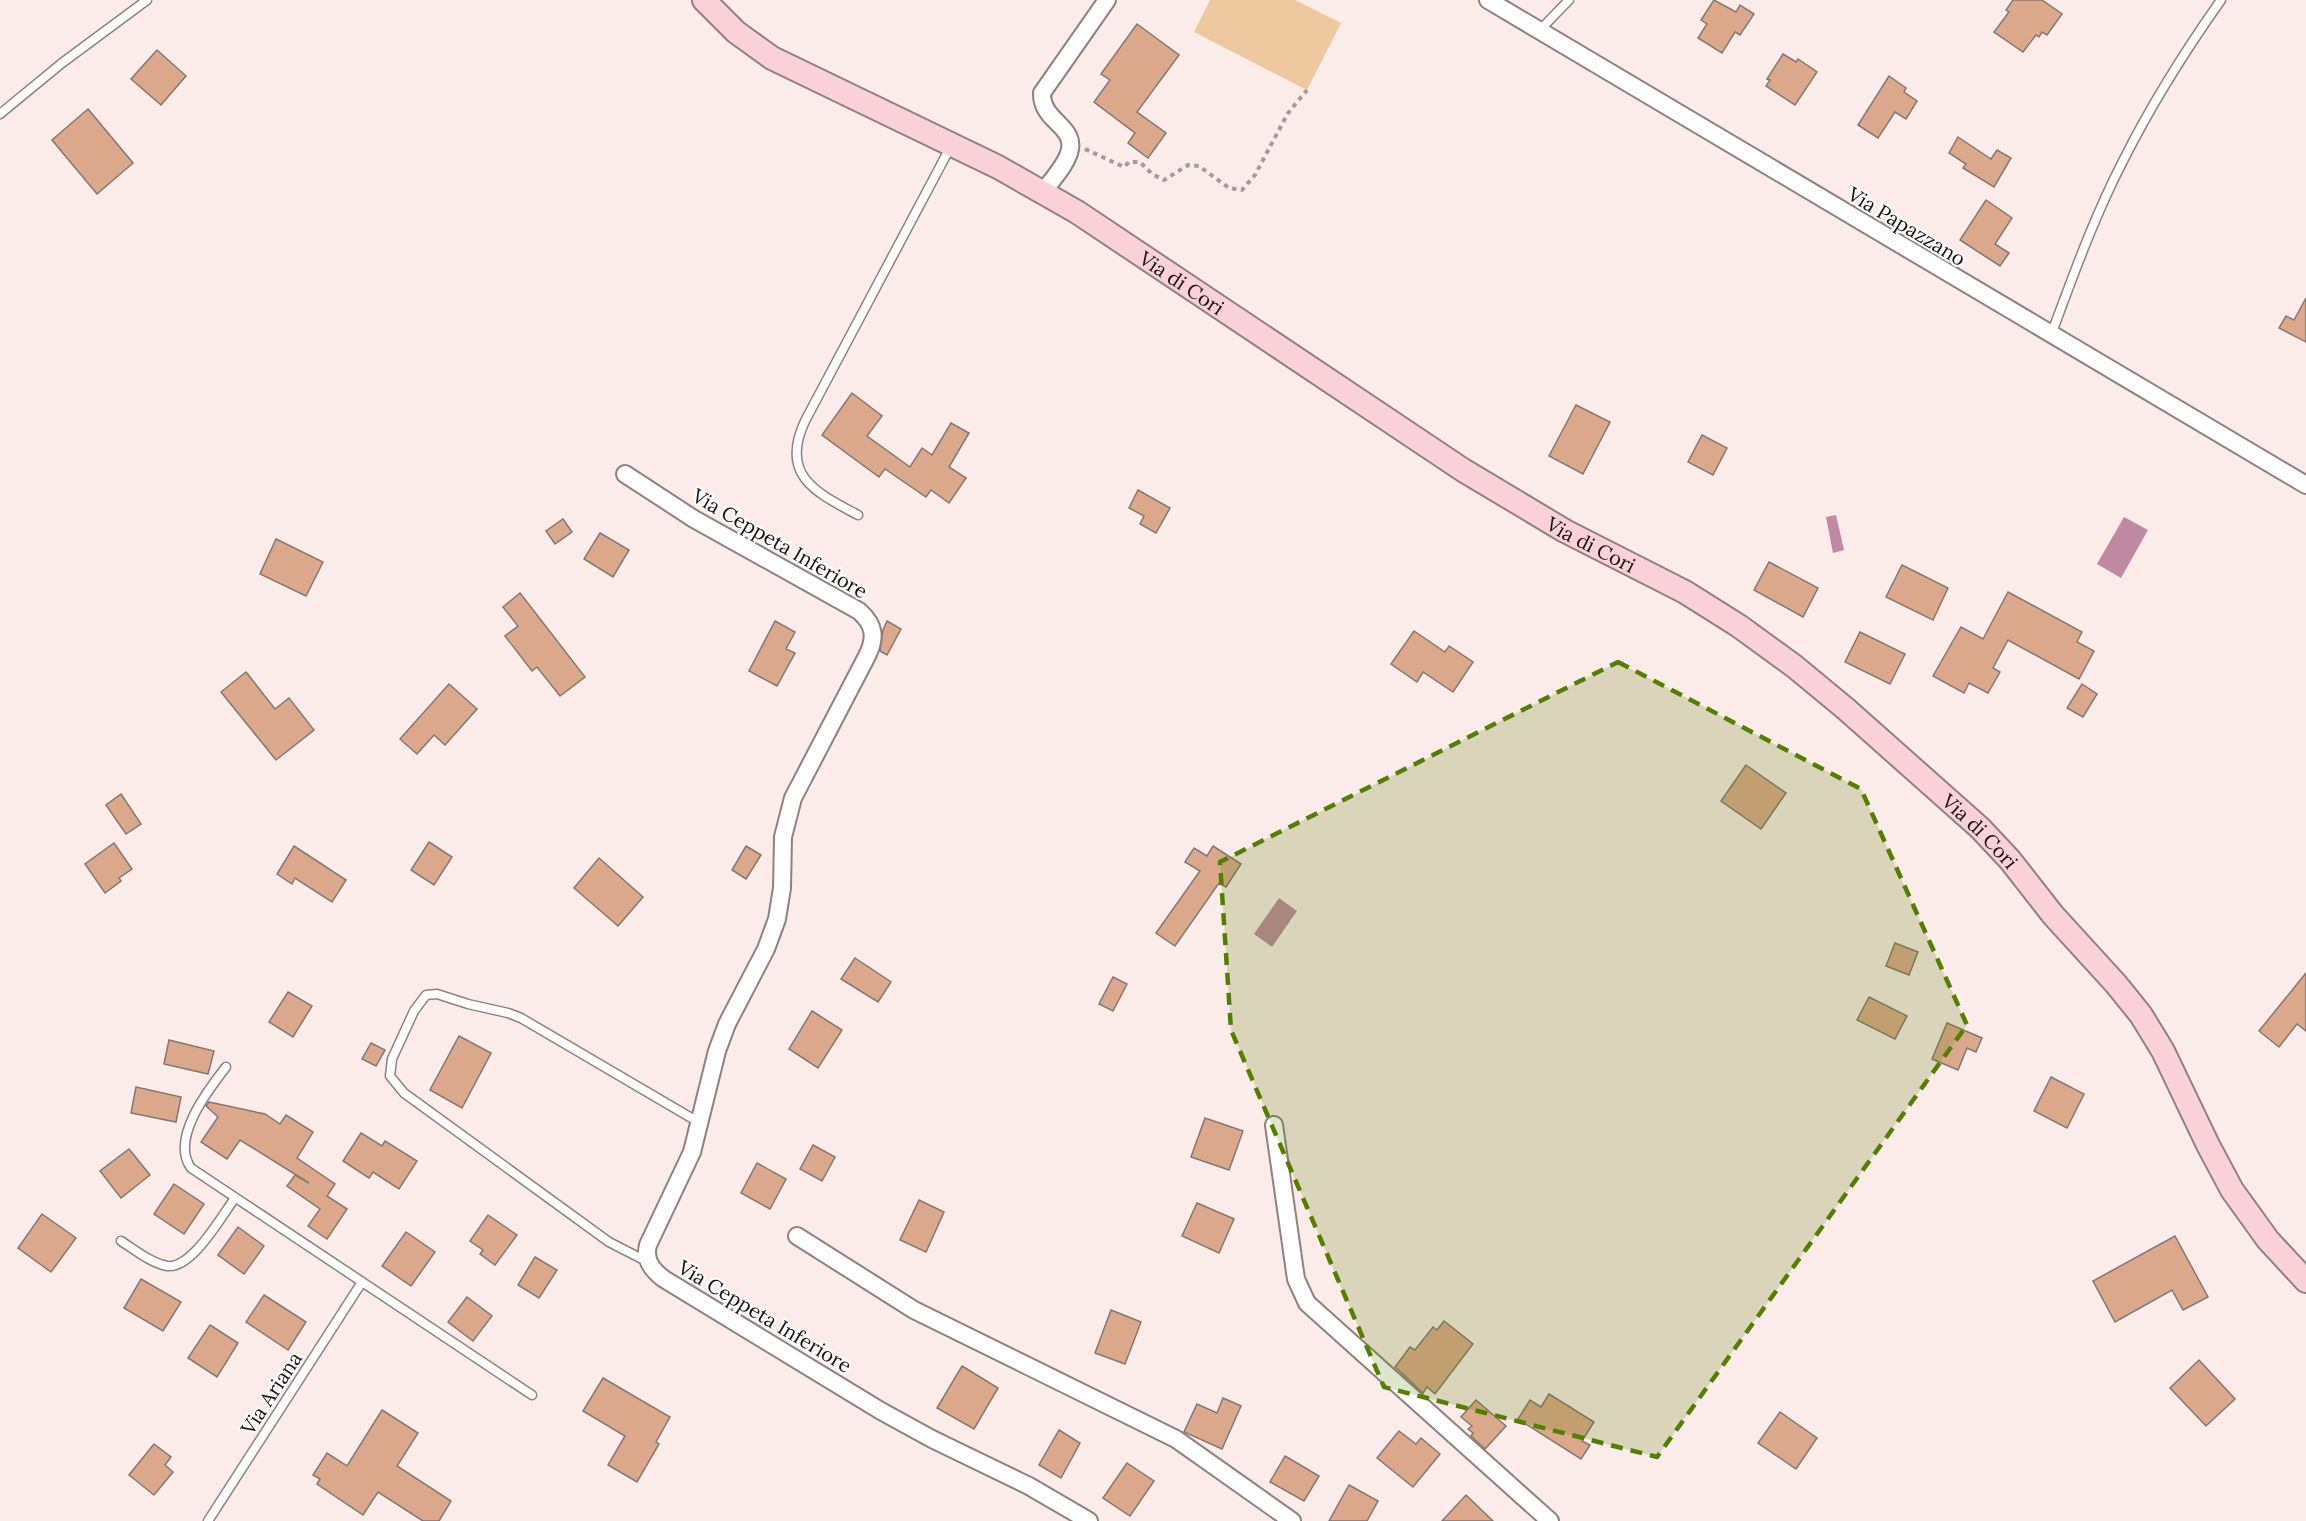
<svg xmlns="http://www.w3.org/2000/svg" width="2306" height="1521" font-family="Lora,serif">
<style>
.green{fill:#edc89f}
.water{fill:#bf89a1}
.building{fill:#dca88c;stroke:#837771;stroke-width:1.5}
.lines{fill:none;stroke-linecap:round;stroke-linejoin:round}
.service-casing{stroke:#8f817e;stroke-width:11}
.minor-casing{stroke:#8f817e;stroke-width:20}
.secondary-casing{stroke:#8f817e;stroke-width:26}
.path{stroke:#a59a97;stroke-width:4;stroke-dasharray:4.5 4.5;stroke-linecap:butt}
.service{stroke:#fff;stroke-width:8}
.minor{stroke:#fff;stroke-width:16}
.secondary{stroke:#fad1d9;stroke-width:22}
.marked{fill:#547e00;fill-opacity:0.2;stroke:#547e00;stroke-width:4.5;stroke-dasharray:12 8;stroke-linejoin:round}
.labels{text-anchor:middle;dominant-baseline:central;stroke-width:4.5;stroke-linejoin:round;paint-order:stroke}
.street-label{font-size:20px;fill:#171211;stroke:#fdfdfd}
</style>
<rect width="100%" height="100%" fill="#fcece9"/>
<path class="green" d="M1210 0H1295L1341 23 1307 90 1194 32Z"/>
<g class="water">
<path d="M1836 515 1844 550 1833 553 1826 517Z"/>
<path d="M2124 517 2148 530 2121 578 2097 564Z"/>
<path d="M1279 898 1297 911 1272 947 1254 934Z"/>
</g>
<g class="building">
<path d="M1714 0 1736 12 1740 5 1754 14 1740 35 1735 32 1722 53 1698 38 1707 24 1701 20Z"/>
<path d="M2013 0H2042L2062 14 2047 35 2042 32 2039 37 2036 35 2023 52 1994 32 2009 12 2006 10Z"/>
<path d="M1137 24 1179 55 1137 112 1166 133 1148 158 1128 143 1135 133 1094 102 1110 80 1101 74Z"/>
<path d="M157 50 186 76 161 105 131 79Z"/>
<path d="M1783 54 1796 62 1798 59 1817 72 1795 105 1766 86 1770 80 1767 79Z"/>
<path d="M1889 76 1906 88 1904 92 1917 101 1906 119 1895 112 1878 138 1858 125Z"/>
<path d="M88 109 133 163 97 194 52 140Z"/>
<path d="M1958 137 1991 159 1997 150 2011 158 1994 187 1963 168 1966 164 1949 153Z"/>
<path d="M1986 200 2012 218 1995 244 2009 253 2000 266 1960 240Z"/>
<path d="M2306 298V342L2279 328 2286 316 2294 320Z"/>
<path d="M852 393 882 416 867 436 910 467 922 448 932 455 951 423 969 433 949 467 966 478 949 503 931 490 926 497 885 469 879 477 822 435Z"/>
<path d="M1576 405 1610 422 1583 474 1549 456Z"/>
<path d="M1702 435 1727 448 1713 475 1688 462Z"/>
<path d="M1138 490 1170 508 1156 533 1140 524 1144 516 1129 508Z"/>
<path d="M563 519 572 532 555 544 546 531Z"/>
<path d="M600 533 629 550 613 577 584 559Z"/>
<path d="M276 539 323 562 306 596 260 574Z"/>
<path d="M1769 562 1818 588 1803 617 1754 590Z"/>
<path d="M1902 565 1948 588 1933 620 1886 597Z"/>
<path d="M2008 592 2082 632 2077 642 2094 651 2079 679 2008 640 1993 668 2000 672 1988 693 1969 683 1964 693 1933 676 1961 627 1983 639Z"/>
<path d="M520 593 585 677 560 696 537 667 532 671 505 636 518 626 503 607Z"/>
<path d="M775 621 795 632 786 649 795 653 777 686 749 671Z"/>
<path d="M887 621 901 629 887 655 880 651 883 630Z"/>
<path d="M1414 631 1445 652 1449 646 1473 662 1453 692 1423 672 1417 682 1391 664Z"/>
<path d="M1860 632 1905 654 1890 684 1845 662Z"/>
<path d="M246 672 275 709 289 698 314 730 276 760 221 692Z"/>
<path d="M449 684 477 709 445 745 434 735 417 754 400 739Z"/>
<path d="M2082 684 2097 694 2083 717 2067 708Z"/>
<path d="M1746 765 1786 793 1761 829 1721 801Z"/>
<path d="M121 794 141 824 126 834 106 805Z"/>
<path d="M429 842 452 857 434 885 411 870Z"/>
<path d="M114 843 132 869 119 878 121 881 105 893 85 864Z"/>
<path d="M294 846 346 880 332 902 295 878 292 884 277 874Z"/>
<path d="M746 846 761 855 746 879 732 870Z"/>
<path d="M1213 846 1241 864 1226 887 1219 883 1175 946 1156 933 1200 871 1185 862 1194 848 1207 856Z"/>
<path d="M599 858 643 897 618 926 574 888Z"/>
<path d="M1895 943 1918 952 1909 975 1886 966Z"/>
<path d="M855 958 891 982 878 1002 841 979Z"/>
<path d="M2306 973V1031L2297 1024 2279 1047 2259 1031Z"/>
<path d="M1113 977 1127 984 1113 1011 1099 1004Z"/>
<path d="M288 992 312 1006 293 1037 269 1022Z"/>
<path d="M1869 997 1907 1016 1895 1039 1857 1020Z"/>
<path d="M812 1011 842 1030 818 1068 789 1049Z"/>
<path d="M1947 1023 1982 1038 1976 1052 1967 1048 1958 1070 1932 1059Z"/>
<path d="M459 1036 491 1053 462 1108 430 1090Z"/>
<path d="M169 1040 214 1051 208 1074 164 1064Z"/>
<path d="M371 1043 385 1050 376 1066 362 1059Z"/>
<path d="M2051 1077 2084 1094 2067 1128 2034 1111Z"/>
<path d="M136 1087 181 1097 176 1122 131 1113Z"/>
<path d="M209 1102 265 1114 280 1124 286 1115 313 1132 297 1158 335 1184 327 1196 347 1209 327 1239 308 1226 320 1209 287 1186 295 1175 309 1183 240 1140 227 1159 201 1142 218 1117 206 1106Z"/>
<path d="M1205 1118 1243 1131 1229 1170 1191 1157Z"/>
<path d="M361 1133 382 1146 385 1141 417 1161 399 1189 373 1172 369 1178 343 1161Z"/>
<path d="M813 1145 835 1157 822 1181 800 1169Z"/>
<path d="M129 1149 150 1175 121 1198 100 1171Z"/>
<path d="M757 1163 786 1179 770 1209 741 1193Z"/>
<path d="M174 1184 204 1204 184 1234 154 1214Z"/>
<path d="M919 1200 944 1212 926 1252 900 1240Z"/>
<path d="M1197 1203 1234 1219 1219 1253 1182 1236Z"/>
<path d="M42 1214 76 1238 51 1272 18 1248Z"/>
<path d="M488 1215 517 1235 495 1265 480 1254 483 1250 470 1241Z"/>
<path d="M238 1227 264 1246 244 1274 218 1255Z"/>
<path d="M406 1232 435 1252 411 1286 382 1266Z"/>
<path d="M2175 1236 2208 1297 2183 1310 2172 1290 2115 1322 2093 1281Z"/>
<path d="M535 1257 557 1270 539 1298 518 1285Z"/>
<path d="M141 1279 181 1302 163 1331 124 1308Z"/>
<path d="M264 1295 306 1322 288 1350 246 1322Z"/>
<path d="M467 1297 492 1316 473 1341 448 1322Z"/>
<path d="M1111 1310 1141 1322 1125 1364 1095 1353Z"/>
<path d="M1444 1321 1473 1344 1435 1394 1427 1387 1423 1393 1395 1367 1410 1347 1415 1350 1433 1327 1437 1330Z"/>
<path d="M210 1325 238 1343 217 1377 188 1358Z"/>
<path d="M2199 1360 2235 1399 2206 1426 2170 1388Z"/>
<path d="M962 1366 998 1388 974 1429 937 1408Z"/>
<path d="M603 1378 670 1417 656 1442 659 1444 637 1482 608 1465 625 1436 583 1411Z"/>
<path d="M1549 1394 1594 1422 1582 1441 1590 1445 1581 1459 1518 1419 1530 1400 1541 1407Z"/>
<path d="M1223 1398 1241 1406 1222 1449 1184 1432 1197 1404 1217 1413Z"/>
<path d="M1476 1400 1506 1426 1485 1449 1471 1436 1473 1433 1468 1429 1472 1426 1461 1417Z"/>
<path d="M382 1410 418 1433 397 1466 451 1501 439 1521H423L378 1492 363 1515 317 1484 320 1479 313 1475 327 1453 347 1466Z"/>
<path d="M1780 1412 1817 1438 1796 1469 1758 1443Z"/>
<path d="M1059 1430 1080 1443 1061 1478 1039 1465Z"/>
<path d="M1399 1431 1416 1444 1421 1438 1440 1454 1413 1487 1377 1458Z"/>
<path d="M154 1444 171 1457 165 1465 173 1472 154 1495 129 1475Z"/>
<path d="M1285 1456 1319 1476 1304 1501 1270 1482Z"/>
<path d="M1127 1463 1154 1481 1130 1516 1103 1498Z"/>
<path d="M1349 1485 1378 1501 1367 1521H1329Z"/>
<path d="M1466 1495 1493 1521H1442Z"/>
</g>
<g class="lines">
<g class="service-casing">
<g id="service">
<path d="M1539 31 1569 0"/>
<path d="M0 114 62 63 147 0"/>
<path d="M2051 335C2073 276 2094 217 2123 161 2151 105 2185 51 2221 0"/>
<path d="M858 515C817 493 779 476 805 421L951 146"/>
<path d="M226 1067C208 1090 170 1139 191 1168L532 1395"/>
<path d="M121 1241C135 1250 151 1263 167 1266 192 1269 221 1217 235 1198"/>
<path d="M648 1262 609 1242 404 1093 390 1076 392 1059 414 1011 426 995 437 994 468 1004 508 1013 521 1018 700 1123"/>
<path d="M208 1521 362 1282"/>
</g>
</g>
<g class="minor-casing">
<g id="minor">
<path d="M1488 0 2306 485"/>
<path d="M1043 192C1052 180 1065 166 1069 153 1078 126 1041 122 1042 93L1107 0"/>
<path d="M625 474 694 519 859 611C875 625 876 638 867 656L793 798 783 837 782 888 777 919 766 949 727 1024 717 1051 692 1152 648 1245C644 1260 652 1270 664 1279L881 1411 932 1439 1029 1486 1089 1521"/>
<path d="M1274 1125 1296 1279 1307 1303 1550 1521"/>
<path d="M797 1236 914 1310 1176 1439 1292 1521"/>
</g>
</g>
<g class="secondary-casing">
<g id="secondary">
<path id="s1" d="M704 0 736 32 772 58 998 167 1077 212 1463 470 1565 531 1685 592 1739 626 1794 666 1846 709 1980 828 2010 860 2053 915 2116 984 2141 1015 2163 1051 2208 1145 2232 1190 2268 1240 2306 1281"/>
</g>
</g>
<path class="path" d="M1085 149 1124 167 1129 162H1140L1152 174 1164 180 1188 165 1199 166 1229 188 1242 190 1255 175 1288 113 1307 90"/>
<use href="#service" class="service"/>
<use href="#minor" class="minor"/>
<use href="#secondary" class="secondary"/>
</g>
<path class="marked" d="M1618 662 1861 789 1967 1025 1657 1457 1384 1387 1231 1030 1220 862Z"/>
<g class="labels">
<g class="street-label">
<text transform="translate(1907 226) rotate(31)">Via Papazzano</text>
<text stroke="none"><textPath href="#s1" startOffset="558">Via di Cori</textPath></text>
<text transform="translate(780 543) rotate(30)">Via Ceppeta Inferiore</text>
<text stroke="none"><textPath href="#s1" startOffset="1044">Via di Cori</textPath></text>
<text stroke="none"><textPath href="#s1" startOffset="1530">Via di Cori</textPath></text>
<text transform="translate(765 1316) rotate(31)">Via Ceppeta Inferiore</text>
<text transform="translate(271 1393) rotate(-57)">Via Ariana</text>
</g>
</g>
</svg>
